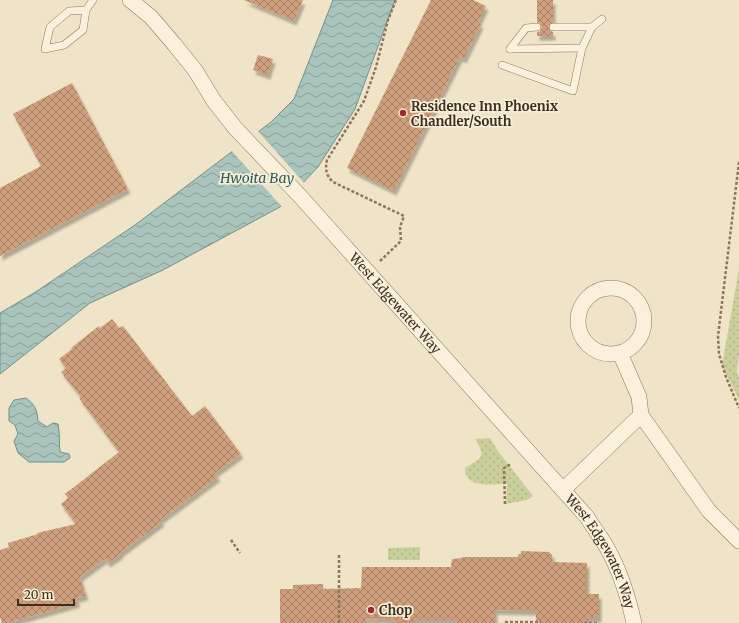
<svg xmlns="http://www.w3.org/2000/svg" width="739" height="623" font-family="Merriweather,serif">
<style>
.grass{fill:url(#grass-dots)}
.water{fill:url(#water-waves);stroke:#6f938a}
.pier{fill:#f0e4c8}
.building{fill:url(#building-cross-hatch);filter:url(#shadow)}
.lines{fill:none;stroke-linecap:round;stroke-linejoin:round}
.service-casing{stroke:#8d765c;stroke-width:8}
.minor-casing{stroke:#8d765c;stroke-width:16}
.path{stroke:#8d765c;stroke-width:2.5;stroke-dasharray:3 2;stroke-linecap:butt}
.service{stroke:#faf1dc;stroke-width:7}
.minor{stroke:#faf1dc;stroke-width:15}
.poi-dot{fill:#9e2a2b;stroke:#f7eed8;stroke-width:1.5}
.labels{text-anchor:middle;dominant-baseline:central;stroke-width:3.5;stroke-linejoin:round;paint-order:stroke}
.poi-label{font-size:13px;font-weight:bold;fill:#3d2e20;stroke:#f7eed8;text-anchor:start}
.street-label{font-size:13px;fill:#3d2e20;stroke:#f7eed8}
.water-label{font-size:14px;font-style:italic;fill:#2f5d5a;stroke:#f7eed8}
</style>
<defs>
<pattern id="grass-dots" width="8" height="8" patternUnits="userSpaceOnUse"><rect width="8" height="8" fill="#c9cf9b"/><path d="M2 2h.1M6 6h.1" fill="none" stroke="#aeb285" stroke-width="1.8" stroke-linecap="round"/></pattern>
<pattern id="water-waves" width="16" height="10" patternUnits="userSpaceOnUse"><rect width="16" height="10" fill="#a9c4bc"/><path d="M0 5q4-4 8 0t8 0" fill="none" stroke="#8ba098"/></pattern>
<pattern id="building-cross-hatch" width="8" height="8" patternUnits="userSpaceOnUse"><rect width="8" height="8" fill="#cf9f7d"/><path d="M0 0l8 8M0 8l8-8" fill="none" stroke="#a98266"/></pattern>
<filter id="shadow"><feDropShadow dx="2.5" dy="4.5" stdDeviation="1" flood-color="#0004"/></filter>
</defs>
<rect width="100%" height="100%" fill="#f0e4c8"/>
<g class="grass">
<path d="M739 269V356L737 372 739 376V400L722 365Z"/>
<path d="M490 438 498 451 533 496 527 500 506 504 507 484C492 484 465 489 465 468 481 458 487 458 475 439Z"/>
<path d="M420 547V560H388V548Z"/>
</g>
<g class="water">
<path d="M333 0H395L355 109 318 167 280 207 163 270 90 303 0 374V313L34 293 135 225 271 122 294 99Z"/>
<path d="M26 398C35 405 37 409 38 421L47 427 53 423 58 424C60 433 59 443 60 452L69 454 70 458 64 462H29L18 453 14 441 18 434 15 425 9 421V408L14 400Z"/>
</g>
<path class="pier" d="M257 130 305 184 282 207 231 150Z"/>
<g class="building">
<path d="M244 0H303L294 21Z"/>
<path d="M431 0H473L486 6 478 23 481 24 464 59 460 57 394 191 347 168Z"/>
<path d="M537 0H553V22L549 24 548 27 550 31 553 32V36H537V32L540 31 542 27 541 24 537 22Z"/>
<path d="M258 55 273 59 268 75 253 70Z"/>
<path d="M72 83 128 189 0 256V188L41 166 13 114Z"/>
<path d="M112 319 119 328 123 326 192 416 205 406 241 454 215 473 218 477 160 520 162 522 120 553 121 554 108 563 105 559 80 577 86 596 76 598 78 603 7 623H2L0 617V550L9 547 8 543 38 534 37 533 76 524 61 504 68 498 65 494 119 452 79 398 81 397 61 372 66 368 59 359 72 349 71 348 99 326 100 328Z"/>
<path d="M521 551 550 552V554H552V562L587 563V594H599V618H588V622H584V623H541V621H536V611L495 610V623H455V620H414V623H396L397 620 365 619V623H280V589H293V585L323 584V589L361 588 362 567H451L452 559 462 558V557H518V554H521Z"/>
</g>
<g class="lines">
<g class="service-casing">
<g id="service">
<path d="M86 10 69 11 50 27 45 49 64 45 83 30 86 10 93 0"/>
<path d="M553 27H592"/>
<path d="M510 49 582 48"/>
<path d="M510 49 526 28 537 27"/>
<path d="M502 65 573 91 582 48 592 27 602 19"/>
</g>
</g>
<g class="minor-casing">
<g id="minor">
<path id="s1" d="M130 0 151 17 174 44 195 70 214 101 236 129 299 195 587 517C593 527 600 536 606 546 620 570 628 596 634 623"/>
<circle cx="611" cy="321" r="33"/>
<path d="M620 353 639 397 641 415"/>
<path d="M563 490 641 415 709 511 739 541"/>
</g>
</g>
<g class="path">
<path d="M739 162 718 336 719 354 726 377 739 408"/>
<path d="M380 261 401 241 400 227 404 216 333 182C326 175 325 170 327 160L364 101 376 67 388 20 396 0"/>
<path d="M505 504 504 468 511 464"/>
<path d="M231 540 240 553"/>
<path d="M339 623V554"/>
<path d="M506 623V622H541"/>
<path d="M584 623H599"/>
</g>
<use href="#service" class="service"/>
<use href="#minor" class="minor"/>
</g>
<g class="poi-dot">
<circle cx="403" cy="113" r="4"/>
<circle cx="371" cy="610" r="4"/>
</g>
<g class="labels">
<g class="poi-label">
<text x="411" y="106">Residence Inn Phoenix<tspan x="411" dy="15">Chandler/South</tspan></text>
<text x="379" y="610">Chop</text>
</g>
<g class="street-label">
<text stroke="none"><textPath href="#s1" startOffset="404">West Edgewater Way</textPath></text>
<text stroke="none"><textPath href="#s1" startOffset="728">West Edgewater Way</textPath></text>
</g>
<g class="water-label">
<text x="257" y="178">Hwoita Bay</text>
</g>
</g>
<path d="M18 599v6h56v-6" fill="none" stroke="#3d2e20" stroke-width="2"/>
<text x="24" y="599" font-size="12" fill="#3d2e20" stroke="#f7eed8" stroke-width="3" paint-order="stroke">20 m</text>
</svg>
